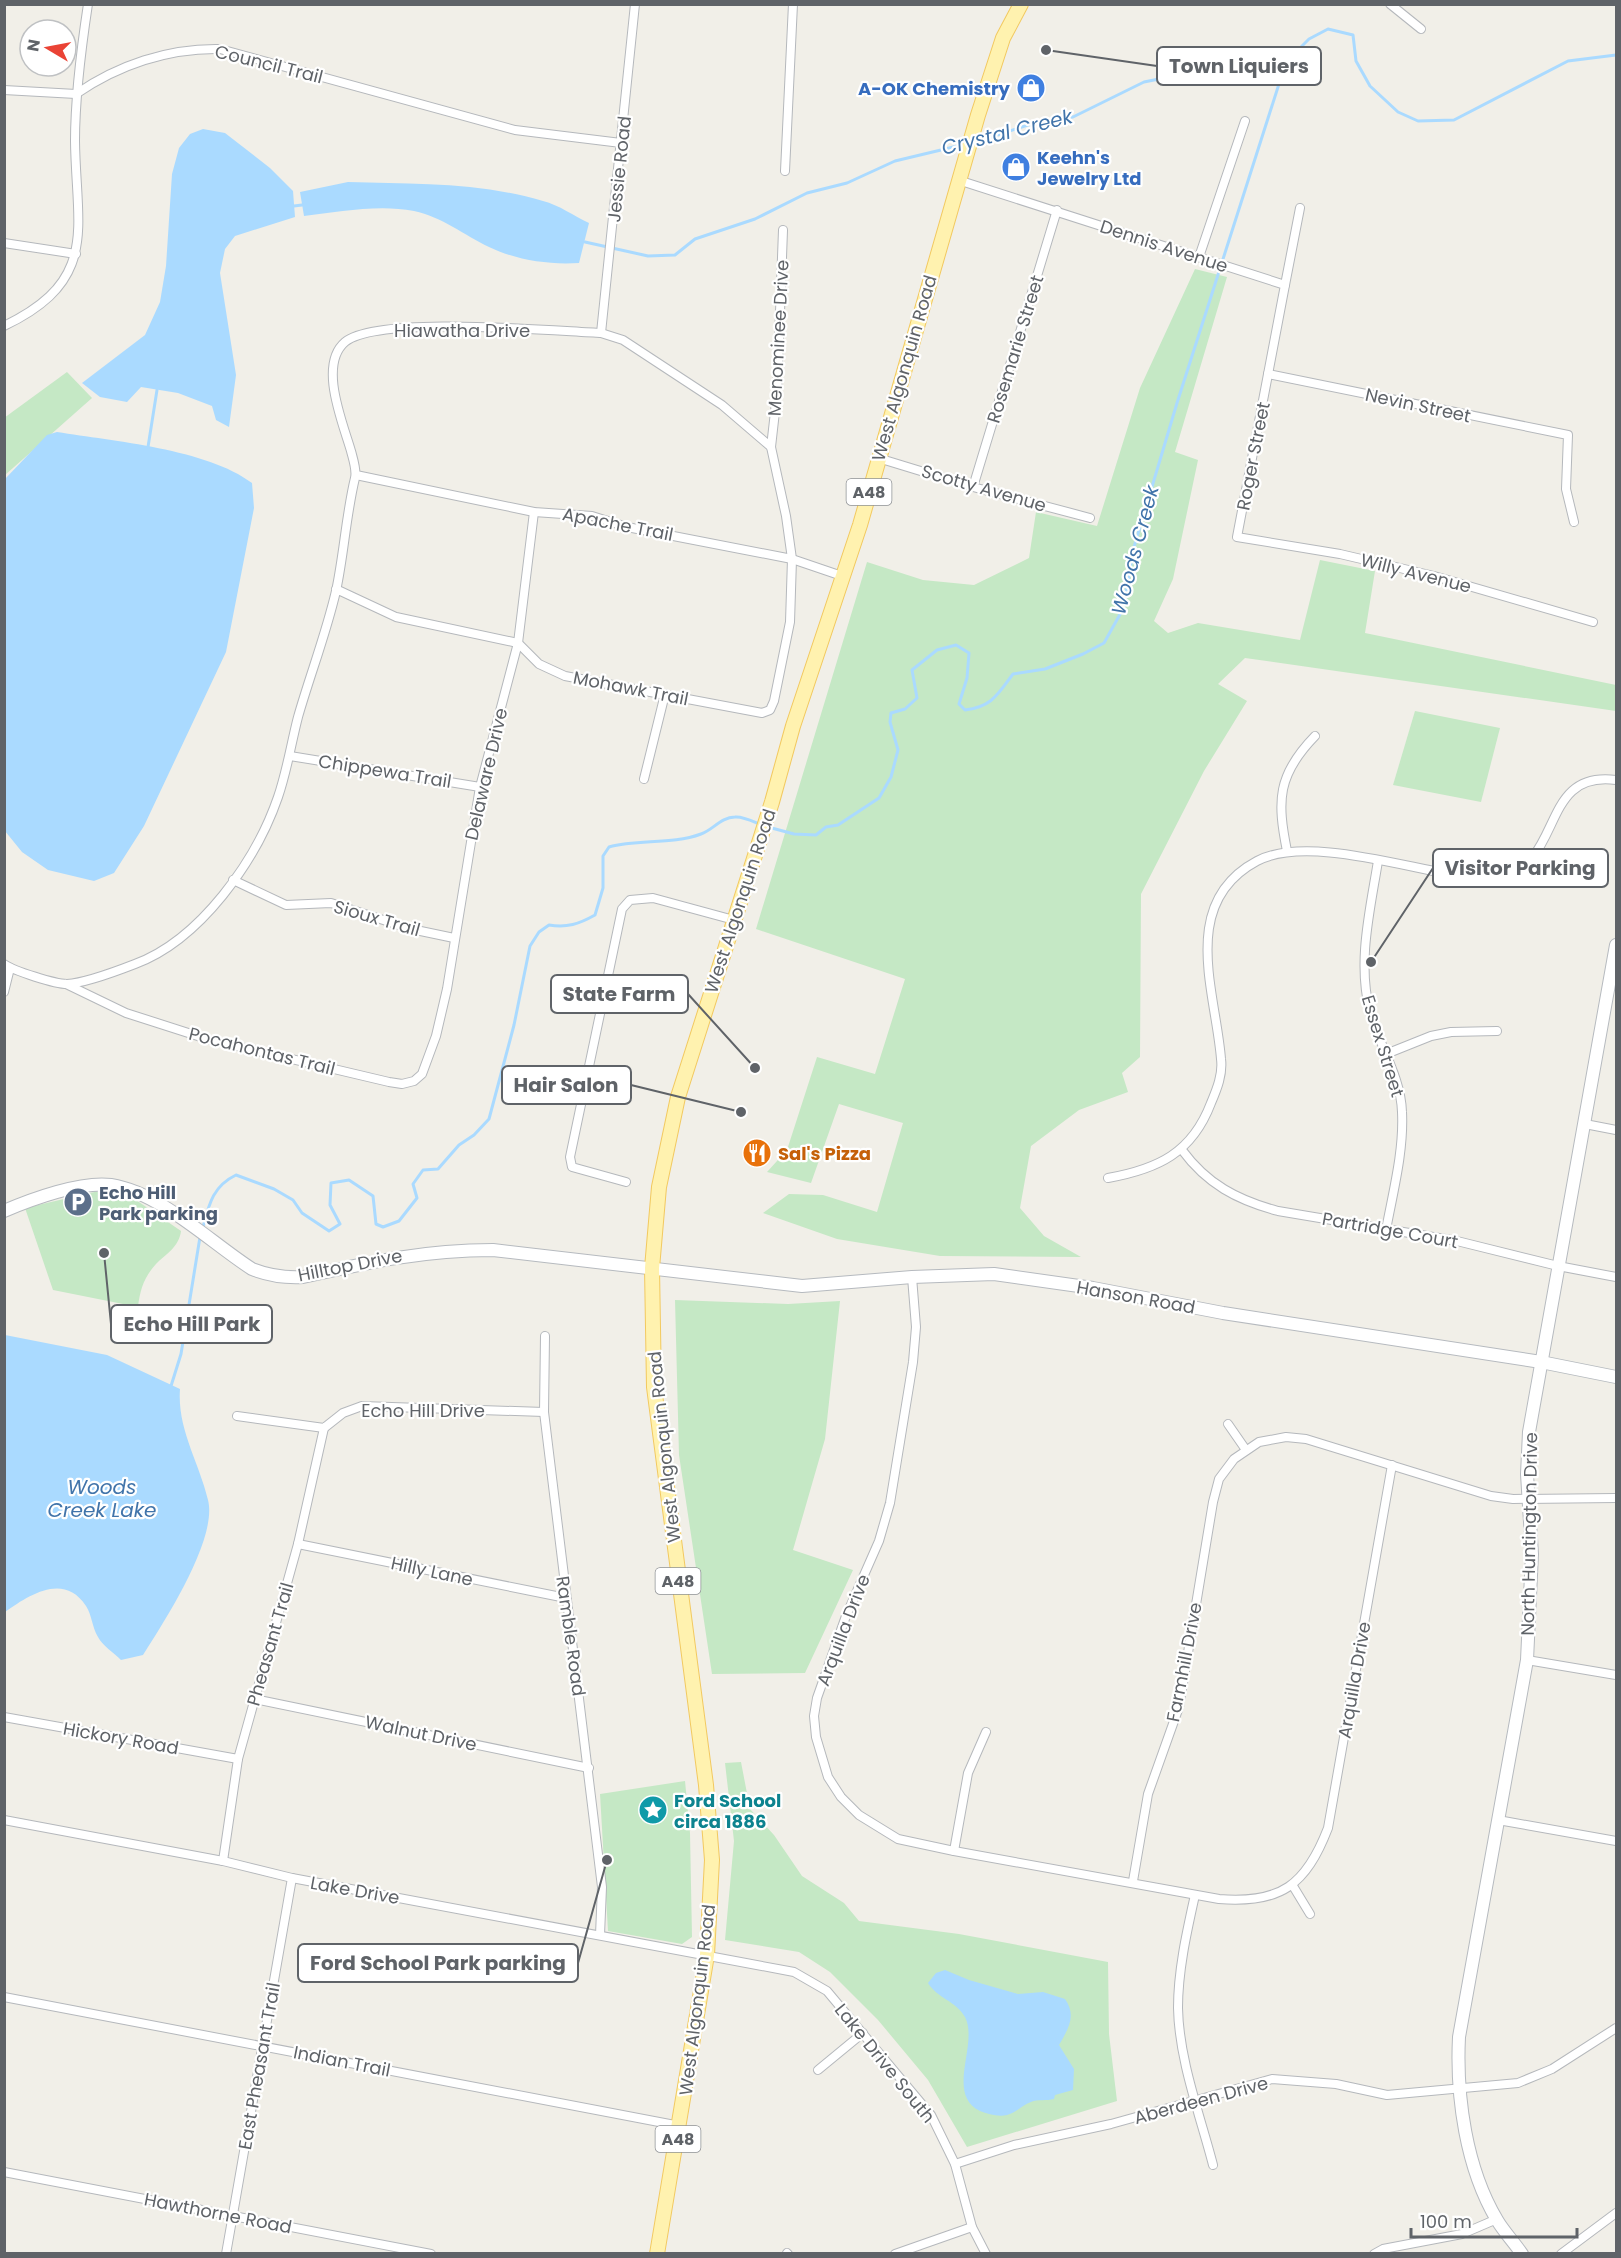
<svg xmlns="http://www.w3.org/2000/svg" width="1621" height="2258" font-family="Poppins,sans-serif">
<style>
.green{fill:#c5e8c5}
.water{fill:#aadaff}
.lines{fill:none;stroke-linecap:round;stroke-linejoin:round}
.stream{stroke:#aadaff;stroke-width:3}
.street-casing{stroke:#b5b8bc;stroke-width:10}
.secondary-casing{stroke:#b6babf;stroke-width:14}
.primary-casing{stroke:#f2c960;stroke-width:16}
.street{stroke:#fff;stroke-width:8}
.secondary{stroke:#fff;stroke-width:12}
.primary{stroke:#fff2af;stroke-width:14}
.labels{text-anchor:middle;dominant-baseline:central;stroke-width:4.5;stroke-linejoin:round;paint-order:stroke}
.shield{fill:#fff;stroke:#8f9295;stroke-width:1.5}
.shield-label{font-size:16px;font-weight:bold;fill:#5f6368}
.street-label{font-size:18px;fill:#5f6368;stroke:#fff}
.shop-label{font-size:18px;font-weight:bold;fill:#366cbe;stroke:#fff;text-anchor:end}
.food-label{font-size:18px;font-weight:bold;fill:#c56008;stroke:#fff;text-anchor:start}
.service-label{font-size:18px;font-weight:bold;fill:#4e5e75;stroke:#fff;text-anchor:start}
.culture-label{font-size:18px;font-weight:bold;fill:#0d838f;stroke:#fff;text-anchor:start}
.water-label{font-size:20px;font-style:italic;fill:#4174aa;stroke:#fff}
.leader{fill:none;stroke:#5f6368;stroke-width:2}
.callout-dot{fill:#5f6368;stroke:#fff;stroke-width:2}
.callout{fill:#fff;stroke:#5f6368;stroke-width:2}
.callout-label{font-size:20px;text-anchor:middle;font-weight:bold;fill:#5f6368}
</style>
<rect width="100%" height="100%" fill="#f1efe8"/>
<g class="green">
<path d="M1195 269 1227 277 1175 452 1198 460 1173 579 1154 621 1168 633 1198 623 1300 640 1320 560 1375 571 1365 633 1616 685V711L1245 658 1218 684 1247 701 1204 771 1141 894 1140 1057 1122 1073 1128 1092 1079 1110 1031 1146 1020 1208 1044 1236 1081 1257 940 1256 837 1239 763 1213 789 1194 823 1195 877 1212 903 1123 839 1104 811 1183 767 1172 787 1150 817 1057 875 1074 905 979 756 929 867 562 923 580 974 585 1029 558 1036 512 1097 526 1140 388Z"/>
<path d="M67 372 92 398 5 475 4 418Z"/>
<path d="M1415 711 1500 728 1481 802 1393 785Z"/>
<path d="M103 1190 136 1200 181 1231C179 1247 167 1253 156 1264 144 1277 140 1290 138 1307L53 1290 25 1208Z"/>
<path d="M675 1300 788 1304 840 1301 825 1439 793 1550 853 1570 805 1673 712 1674 679 1455Z"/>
<path d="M741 1762 750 1809 774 1835 802 1876 844 1903 859 1921 959 1934 1108 1962 1109 2034 1117 2101 967 2147 928 2080 878 2020 830 1972 799 1952 725 1940 734 1841 725 1763Z"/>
<path d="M685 1781 690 1833 692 1937 682 1944 608 1931 600 1794Z"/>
</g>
<g class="water">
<path d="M203 129 225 133 270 168 293 191 295 217 235 236 225 249 220 273 236 375 229 427 216 420 212 406 178 393 141 387 127 402 100 397 82 383 145 335 160 302 166 266 172 174 179 148 190 134Z"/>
<path d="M348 182C413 184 480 182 543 201 559 205 574 216 589 223L579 263C548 265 516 260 489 247 464 235 442 217 414 211 378 204 339 212 304 216L300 192Z"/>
<path d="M57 432C113 441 207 449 252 483L254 508 226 652 144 826 114 873 94 881 48 870 22 852 5 831V479L47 435Z"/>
<path d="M5 1335 107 1355 180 1389C177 1429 199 1462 208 1500 218 1539 164 1622 143 1655L121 1660C114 1653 102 1645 98 1637 92 1627 92 1615 86 1606 64 1572 29 1595 5 1612Z"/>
<path d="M945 1970 969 1980 1018 1994 1043 1992 1065 1999C1077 2016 1068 2029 1059 2045L1074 2069 1073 2090 1055 2095 1054 2099C1047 2101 1037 2099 1031 2102 1022 2105 1016 2113 1007 2115 998 2117 988 2114 980 2111 945 2094 979 2044 965 2017 956 2001 937 1998 928 1983L936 1973Z"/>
</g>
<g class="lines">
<g class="stream">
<path d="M976 142 1040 121 1073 117 1144 82 1239 63 1286 62 1309 39 1328 29 1353 35 1356 61 1370 86 1398 112 1418 121 1454 120 1568 61 1616 55"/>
<path d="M294 206 302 205"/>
<path d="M585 242 648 256 675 255 695 239 755 219 807 193 847 183 895 161 966 144"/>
<path d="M148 447 157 390"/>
<path d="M768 827 794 834 816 835 826 827 838 825 879 798 891 777 898 750 890 722 891 713 905 709 917 698 912 670 937 650 956 645 969 653 967 678 959 704 965 710C992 707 998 694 1013 674L1045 669 1083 654 1104 643 1123 609 1134 547 1177 403 1286 62"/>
<path d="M203 1227C209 1204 213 1186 236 1175L274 1189 293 1200 302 1213 329 1231 340 1224 330 1205 331 1183 349 1180 373 1196 376 1224 383 1227 399 1221 417 1198 413 1184 423 1170 438 1169 459 1145 474 1135 489 1119 514 1025 530 946 539 932 549 925C567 928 579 924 595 915L603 888V856L609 847C638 839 672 845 701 834 713 830 721 817 735 817 743 816 754 822 762 825"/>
<path d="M171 1386 181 1354 200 1237"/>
</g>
<g class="street-casing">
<g id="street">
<path d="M1390 4 1421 29"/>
<path d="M4 90 76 94"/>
<path d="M76 94C118 65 168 48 220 49L515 130 621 143"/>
<path d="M785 171 793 4"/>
<path d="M958 180 1285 285 1237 537 1340 554 1434 576 1593 622"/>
<path d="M4 243 76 254"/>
<path d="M1199 257 1245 121"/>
<path d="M1285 285 1300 208"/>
<path d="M4 326C100 280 76 228 75 141 75 95 81 50 88 4"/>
<path d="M601 333 635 4"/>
<path d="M1268 374 1568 435 1566 489 1574 522"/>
<path d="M771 447 777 394 783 230"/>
<path d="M878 458 973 487 1090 518"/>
<path d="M356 475 534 512 592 516 627 527 792 559 842 576"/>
<path d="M973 487 1057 210"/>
<path d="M290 756 480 787"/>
<path d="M644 779 665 694"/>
<path d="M1287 851C1277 801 1277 775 1315 736"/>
<path d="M1378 861C1370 911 1357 962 1370 1012 1379 1045 1401 1077 1402 1112 1404 1151 1393 1192 1386 1230"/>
<path d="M233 880 286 905 331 903 411 929 454 938"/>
<path d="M4 964C14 971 55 984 67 984 86 983 117 971 135 964 200 940 256 861 278 797 287 771 291 744 298 717 310 675 326 634 336 591 344 554 346 515 355 478 357 470 353 459 351 451 343 423 318 365 345 342 378 315 553 331 601 333L623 340 722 405 771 447 786 516 792 559 790 622 774 701 770 710 762 713 565 676 539 664 518 643 396 617 336 589"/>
<path d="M66 984 126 1013 207 1039 389 1082 402 1084 414 1081 422 1074 436 1036 447 989 480 787 518 643 534 512"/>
<path d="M4 992 10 968"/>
<path d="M1386 1054 1431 1036 1451 1032 1497 1031"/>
<path d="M1585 1124 1616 1130"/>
<path d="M1182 1150C1207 1184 1237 1200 1278 1211L1457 1241 1558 1266 1616 1277"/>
<path d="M1108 1178C1158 1169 1192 1153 1211 1103 1217 1089 1223 1074 1221 1059 1216 993 1178 903 1257 861 1302 837 1394 864 1444 873 1463 876 1483 882 1502 877 1564 861 1540 770 1616 780"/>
<path d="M626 1182 572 1167 570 1157 622 909 630 900 653 898 734 920"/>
<path d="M912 1277 916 1327 913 1362 890 1503 879 1541 846 1616 817 1698 814 1716 816 1737 828 1777 841 1797 859 1815 898 1839 954 1851 1219 1899C1281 1904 1306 1885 1328 1828L1392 1465"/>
<path d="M545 1336 544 1412 602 1887 600 1935"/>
<path d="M237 1416 324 1428 343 1413 362 1406 544 1412"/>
<path d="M1228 1424 1246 1450"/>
<path d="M298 1544 566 1598"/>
<path d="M1527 1660 1616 1675"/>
<path d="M254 1699 589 1768"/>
<path d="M4 1717 238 1759"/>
<path d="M4 1820 223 1861 292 1878 794 1972 827 1991 931 2115 955 2164 972 2227 986 2254"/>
<path d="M1498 1820 1616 1841"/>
<path d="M954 1851 968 1773 986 1732"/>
<path d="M223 1861 238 1759 298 1544 324 1428"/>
<path d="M1133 1881 1148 1794 1179 1707 1213 1502 1219 1479 1234 1459 1259 1442 1286 1437 1306 1439 1491 1496 1513 1499 1616 1498"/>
<path d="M1293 1886 1310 1914"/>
<path d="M1195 1895C1187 1931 1178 1970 1178 2008 1179 2060 1200 2115 1213 2165"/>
<path d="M4 1997 680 2126"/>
<path d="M818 2070 863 2033"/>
<path d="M955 2164 1014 2145 1111 2124 1272 2079 1336 2084 1387 2095 1518 2083 1552 2069 1616 2028"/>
<path d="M4 2172 431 2254"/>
<path d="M787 2253 788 2254"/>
<path d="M226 2254 292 1878"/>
<path d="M895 2254 972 2227"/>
<path d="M1374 2254 1383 2249 1462 2234 1497 2219"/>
<path d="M1561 2254 1616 2213"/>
</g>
</g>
<g class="secondary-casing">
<g id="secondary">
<path d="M4 1211C32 1199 81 1181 111 1185 161 1193 210 1242 252 1269 270 1276 285 1278 303 1277 370 1262 424 1250 493 1250L802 1286 912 1277 994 1274 1093 1288 1223 1313 1541 1362 1616 1377"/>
<path d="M1522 2254C1514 2242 1504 2232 1497 2220 1466 2168 1456 2097 1459 2037L1527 1660 1532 1554 1527 1474 1529 1432 1616 945"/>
</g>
</g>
<g class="primary-casing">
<path id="primary" d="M657 2254 707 1955 712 1860 706 1785 654 1387 652 1268 659 1187 678 1097 772 802 793 726 860 525 978 115 1003 38 1021 4"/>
</g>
<use href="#street" class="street"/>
<use href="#secondary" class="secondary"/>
<use href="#primary" class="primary"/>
</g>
<defs>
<g id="shop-disc" transform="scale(1.5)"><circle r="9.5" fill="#3f7fe0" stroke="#fff"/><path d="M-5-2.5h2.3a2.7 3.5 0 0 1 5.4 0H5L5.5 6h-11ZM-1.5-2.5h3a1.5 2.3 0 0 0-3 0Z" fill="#fff"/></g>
<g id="restaurant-disc" transform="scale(1.5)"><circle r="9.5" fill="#e8710a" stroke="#fff"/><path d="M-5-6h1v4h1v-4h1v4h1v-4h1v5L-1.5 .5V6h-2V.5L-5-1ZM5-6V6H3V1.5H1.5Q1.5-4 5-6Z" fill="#fff"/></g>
<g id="parking-disc" transform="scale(1.5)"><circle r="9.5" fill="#5c6f8a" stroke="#fff"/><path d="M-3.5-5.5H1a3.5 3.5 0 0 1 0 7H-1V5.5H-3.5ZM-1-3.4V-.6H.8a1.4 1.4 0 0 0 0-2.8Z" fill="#fff"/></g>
<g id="sight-disc" transform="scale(1.5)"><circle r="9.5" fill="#0f9aa8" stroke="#fff"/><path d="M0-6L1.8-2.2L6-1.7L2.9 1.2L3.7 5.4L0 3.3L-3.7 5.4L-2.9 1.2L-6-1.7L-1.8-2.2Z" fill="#fff"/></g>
</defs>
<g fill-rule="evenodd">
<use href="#shop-disc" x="1031" y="88"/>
<use href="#shop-disc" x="1016" y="167"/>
<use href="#restaurant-disc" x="757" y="1153"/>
<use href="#parking-disc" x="78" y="1202"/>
<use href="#sight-disc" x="653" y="1810"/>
</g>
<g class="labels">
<g class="shield">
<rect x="846.5" y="479" width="45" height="26" rx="4.5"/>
<rect x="655.5" y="1568" width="45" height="26" rx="4.5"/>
<rect x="655.5" y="2126" width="45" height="26" rx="4.5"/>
</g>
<g class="shield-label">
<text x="869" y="492">A48</text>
<text x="678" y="1581">A48</text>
<text x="678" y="2139">A48</text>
</g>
<g class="street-label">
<text transform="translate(269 64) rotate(14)">Council Trail</text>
<text transform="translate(619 169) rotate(-84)">Jessie Road</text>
<text transform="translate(1164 246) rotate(18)">Dennis Avenue</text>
<text x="462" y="330">Hiawatha Drive</text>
<text transform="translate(778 338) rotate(-87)">Menominee Drive</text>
<text transform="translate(1015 349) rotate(-73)">Rosemarie Street</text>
<text transform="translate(904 368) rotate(-74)">West Algonquin Road</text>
<text transform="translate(1418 405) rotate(12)">Nevin Street</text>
<text transform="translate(1253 456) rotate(-79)">Roger Street</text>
<text transform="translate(984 488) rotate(16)">Scotty Avenue</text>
<text transform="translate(618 524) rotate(11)">Apache Trail</text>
<text transform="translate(1416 573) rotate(14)">Willy Avenue</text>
<text transform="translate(631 688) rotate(11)">Mohawk Trail</text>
<text transform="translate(385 771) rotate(9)">Chippewa Trail</text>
<text transform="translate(486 774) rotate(-77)">Delaware Drive</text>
<text transform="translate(740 901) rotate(-72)">West Algonquin Road</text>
<text transform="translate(377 918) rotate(16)">Sioux Trail</text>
<text transform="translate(1383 1046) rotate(73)">Essex Street</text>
<text transform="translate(262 1051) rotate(14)">Pocahontas Trail</text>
<text transform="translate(1390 1230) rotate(10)">Partridge Court</text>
<text transform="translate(350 1265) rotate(-11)">Hilltop Drive</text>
<text transform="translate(1136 1297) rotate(10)">Hanson Road</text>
<text x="423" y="1410">Echo Hill Drive</text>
<text transform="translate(664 1447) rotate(-96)">West Algonquin Road</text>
<text transform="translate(1529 1534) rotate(-89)">North Huntington Drive</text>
<text transform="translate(432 1571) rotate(12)">Hilly Lane</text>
<text transform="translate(843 1630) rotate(-69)">Arquilla Drive</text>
<text transform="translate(571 1636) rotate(82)">Ramble Road</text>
<text transform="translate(270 1644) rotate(-74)">Pheasant Trail</text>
<text transform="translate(1184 1662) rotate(-79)">Farmhill Drive</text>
<text transform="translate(1354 1680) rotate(-80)">Arquilla Drive</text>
<text transform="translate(421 1733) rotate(12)">Walnut Drive</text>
<text transform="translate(121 1738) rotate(10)">Hickory Road</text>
<text transform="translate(355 1890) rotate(10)">Lake Drive</text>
<text transform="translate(697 2000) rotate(-83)">West Algonquin Road</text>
<text transform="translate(342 2061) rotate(11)">Indian Trail</text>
<text transform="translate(885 2063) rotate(51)">Lake Drive South</text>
<text transform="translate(259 2066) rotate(-80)">East Pheasant Trail</text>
<text transform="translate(1201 2100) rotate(-15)">Aberdeen Drive</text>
<text transform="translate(218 2213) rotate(11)">Hawthorne Road</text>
</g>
<g class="shop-label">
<text x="1010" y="88">A-OK Chemistry</text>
<text x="1037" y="157" text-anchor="start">Keehn's<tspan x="1037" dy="21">Jewelry Ltd</tspan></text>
</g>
<g class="food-label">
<text x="778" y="1153">Sal's Pizza</text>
</g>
<g class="service-label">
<text x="99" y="1192">Echo Hill<tspan x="99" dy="21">Park parking</tspan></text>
</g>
<g class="culture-label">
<text x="674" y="1800">Ford School<tspan x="674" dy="21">circa 1886</tspan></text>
</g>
<g class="water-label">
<text transform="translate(1007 132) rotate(-14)">Crystal Creek</text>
<text transform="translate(1135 550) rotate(-75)">Woods Creek</text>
<text x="102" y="1487">Woods<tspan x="102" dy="23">Creek Lake</tspan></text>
</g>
</g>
<path class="leader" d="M1046 50L1157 66M1371 962L1433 868M755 1068L688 994M741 1112L631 1085M104 1253L111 1324M607 1860L578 1963"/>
<g class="callout-dot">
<circle cx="1046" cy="50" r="6"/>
<circle cx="1371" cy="962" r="6"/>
<circle cx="755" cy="1068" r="6"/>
<circle cx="741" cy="1112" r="6"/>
<circle cx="104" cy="1253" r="6"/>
<circle cx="607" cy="1860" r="6"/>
</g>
<g class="callout">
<rect x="1157" y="47" width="164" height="38" rx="6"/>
<rect x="1433" y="849" width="175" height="38" rx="6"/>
<rect x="551" y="975" width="137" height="38" rx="6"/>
<rect x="502" y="1066" width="129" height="38" rx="6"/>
<rect x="111" y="1305" width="161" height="38" rx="6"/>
<rect x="298" y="1944" width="280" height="38" rx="6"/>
</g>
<g class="callout-label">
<text x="1239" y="73">Town Liquiers</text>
<text x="1520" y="875">Visitor Parking</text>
<text x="619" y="1001">State Farm</text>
<text x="566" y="1092">Hair Salon</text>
<text x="192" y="1331">Echo Hill Park</text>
<text x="438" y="1970">Ford School Park parking</text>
</g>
<rect width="1621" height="2258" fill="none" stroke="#5f6368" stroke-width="12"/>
<g transform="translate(48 48) rotate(280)"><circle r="28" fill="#ffffff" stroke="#bfc1c3" stroke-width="1.5"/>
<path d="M0-4.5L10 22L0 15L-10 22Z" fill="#ea4335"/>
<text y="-9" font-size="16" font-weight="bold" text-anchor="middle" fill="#5f6368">N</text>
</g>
<path d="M1411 2228v9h166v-9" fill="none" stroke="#5f6368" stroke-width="3"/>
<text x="1420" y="2228" font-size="18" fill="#5f6368" stroke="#ffffff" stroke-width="4.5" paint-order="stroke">100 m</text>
</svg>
